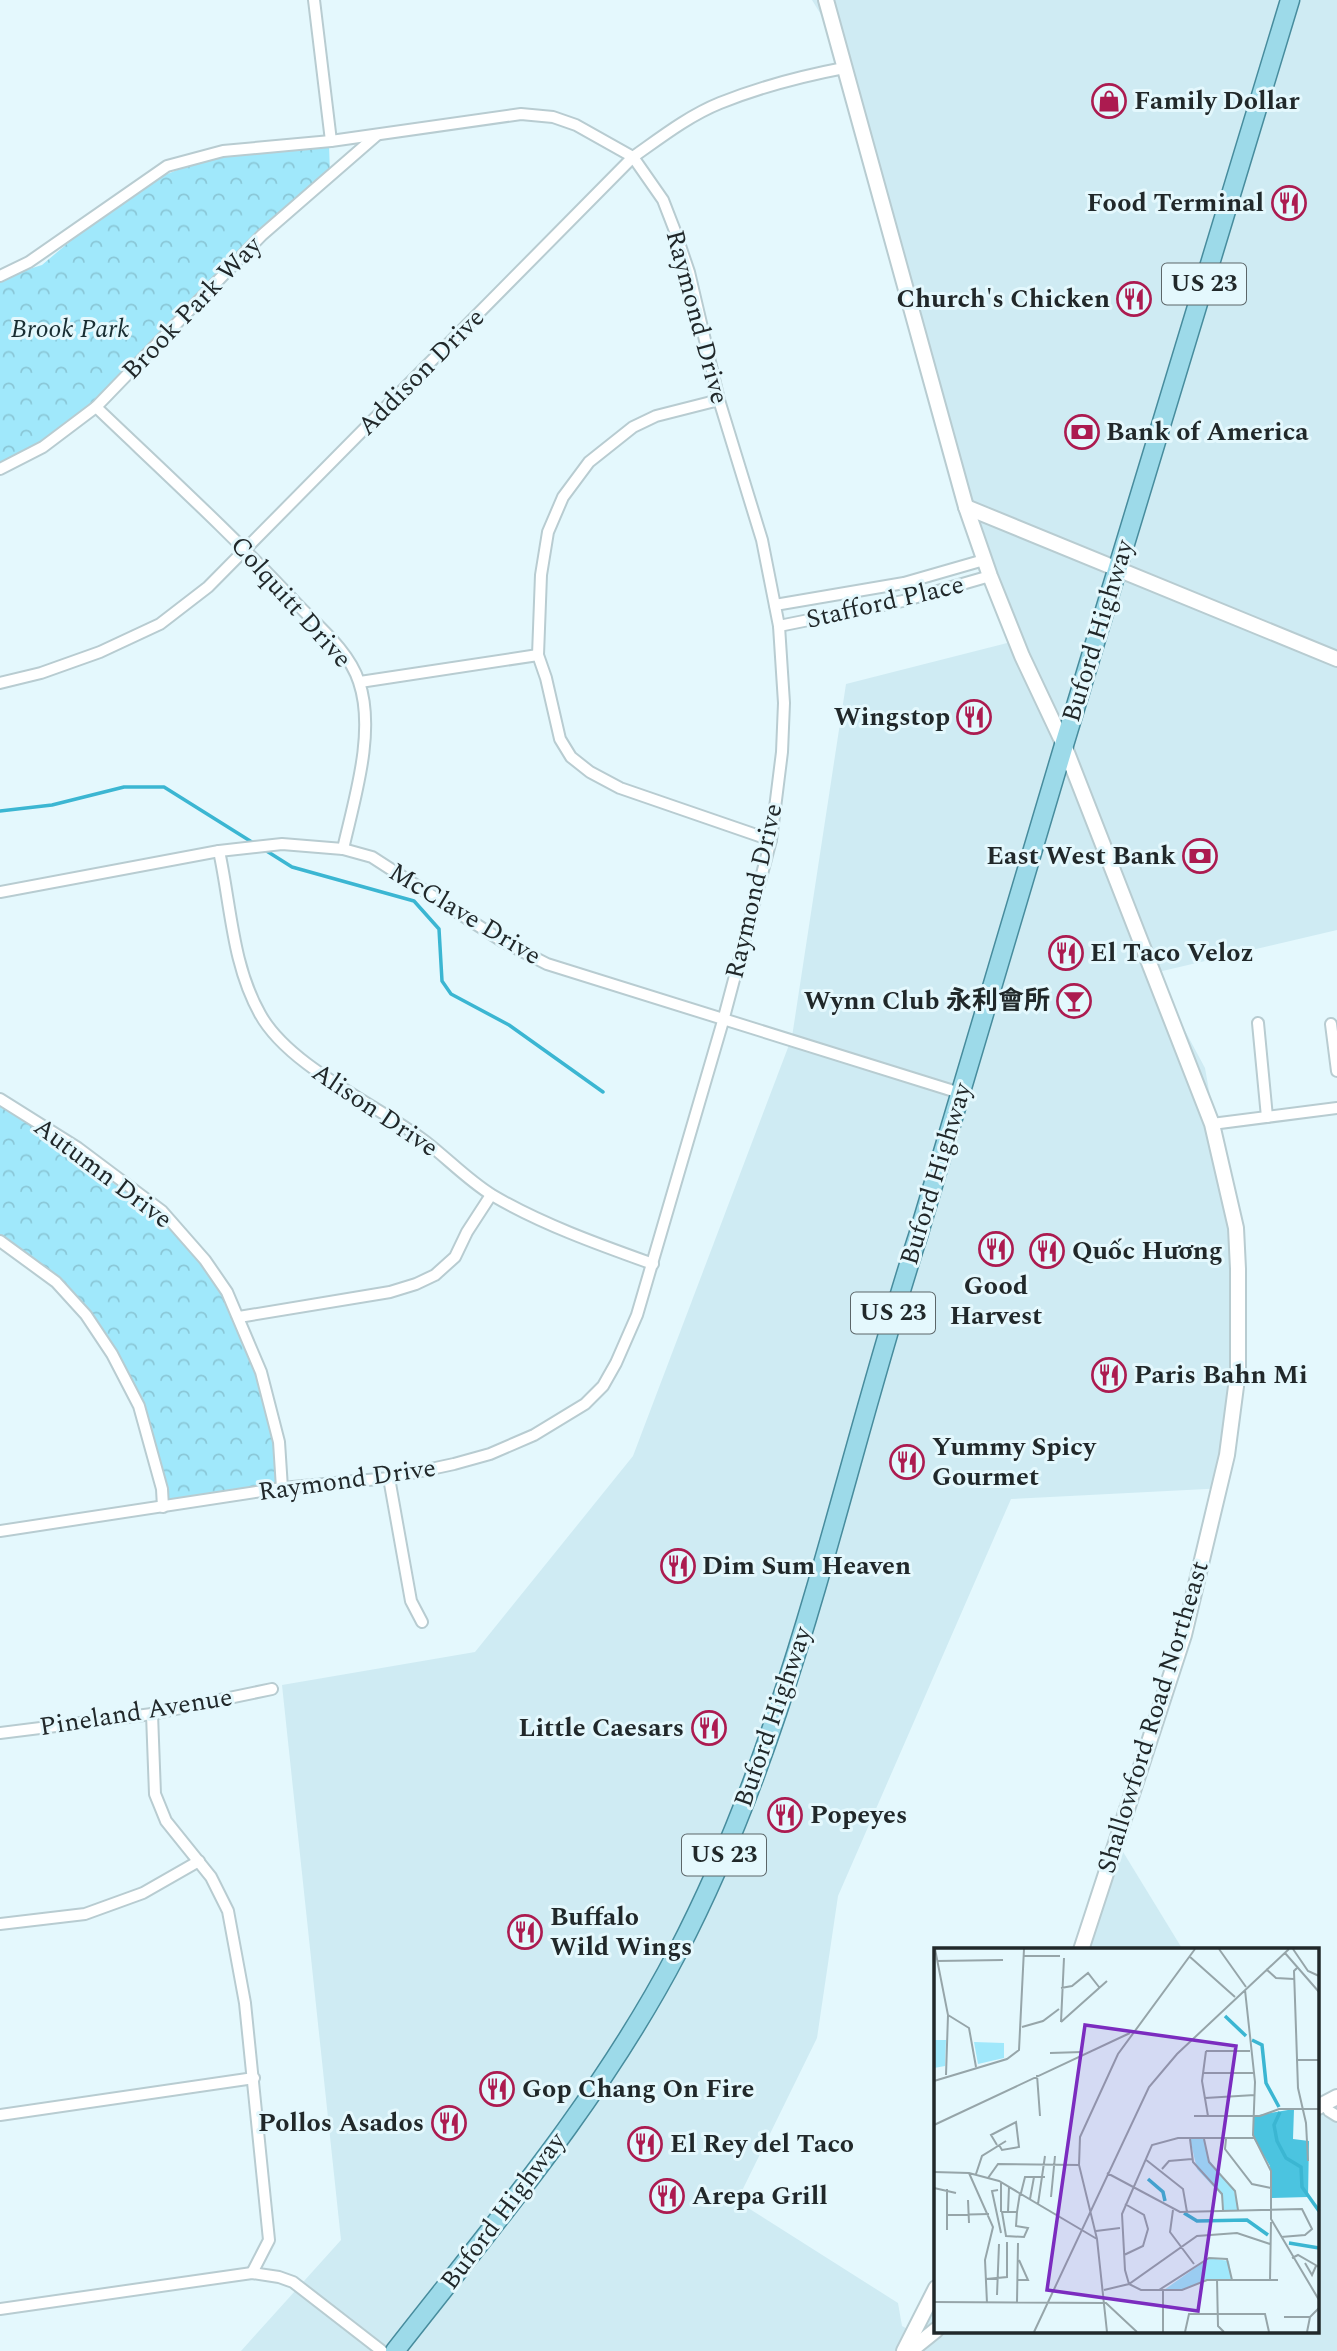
<svg xmlns="http://www.w3.org/2000/svg" width="1337" height="2351" font-family="Spectral,'Noto Sans SC',serif">
<style>
.built{fill:#cfebf3}
.park{fill:url(#park-crowns)}
.lines{fill:none;stroke-linecap:round;stroke-linejoin:round}
.stream{stroke:#3bb6d2;stroke-width:3.5}
.minor-casing{stroke:#b8ccd1;stroke-width:14}
.tertiary-casing{stroke:#b8ccd1;stroke-width:18}
.primary-casing{stroke:#478c9d;stroke-width:21}
.minor{stroke:#fff;stroke-width:10}
.tertiary{stroke:#fff;stroke-width:14}
.primary{stroke:#9ddae9;stroke-width:18}
.labels{text-anchor:middle;dominant-baseline:central;stroke-width:6;stroke-linejoin:round;paint-order:stroke}
.shield{fill:#e4f8fd;stroke:#5c6669;stroke-width:2}
.shield-label{font-size:24px;font-weight:bold;fill:#21282a}
.poi-label{font-size:26px;font-weight:bold;fill:#21282a;stroke:#e4f8fd;text-anchor:start}
.street-label{font-size:26px;fill:#21282a;stroke:#e4f8fd}
.park-label{font-size:26px;font-style:italic;fill:#192e33;stroke:#e4f8fd}
.inset-river{fill:none;stroke:#3bb6d2;stroke-width:3.5}
.inset-road{fill:none;stroke:#96a5a9;stroke-width:2}
.view{fill:#7b2cbf;fill-opacity:0.15;stroke:#7b2cbf;stroke-width:3.5}
.inset-edge{fill:none;stroke:#21282a;stroke-width:3.5}
</style>
<defs>
<pattern id="park-crowns" width="20" height="18" patternUnits="userSpaceOnUse" patternTransform="scale(1.75)"><rect width="20" height="18" fill="#a0e8fb"/><path d="M2 6a3 3 0 1 1 6 0M12 15a3 3 0 1 1 6 0" fill="none" stroke="#8ac7d7"/></pattern>
</defs>
<rect width="100%" height="100%" fill="#e4f8fd"/>
<g class="built">
<path d="M812 0H1337V930L1154 973 1205 1068 1237 1249 1226 1488 1011 1499 838 1896 817 2038 737 2201 898 2303 902 2326 911 2331 936 2282V2332H1318V2105L1337 2091V2351H241L341 2240 282 1685 475 1652 633 1456 792 1037 846 684 1019 640 966 507 847 57Z"/>
<path d="M1117 1842 1183 1950H1079Z"/>
</g>
<g class="park">
<path d="M329 144 330 173 138 362 38 452 0 468V278L42 265 101 215 160 177 209 157Z"/>
<path d="M0 1101 189 1238 246 1327 268 1388 283 1487 164 1506 140 1405 95 1326 24 1253 0 1239Z"/>
</g>
<g class="lines">
<g class="stream">
<path d="M0 811 52 805 124 787H164L255 844"/>
<path d="M265 850 292 867 414 901 439 929 442 981 451 994 509 1025 603 1092"/>
</g>
<g class="minor-casing">
<g id="minor">
<path d="M314 0 331 141"/>
<path d="M0 276 29 262 167 166 223 151 331 141 521 114 553 117 576 125 633 157 663 200 675 231 689 272 719 400 762 540 779 626 784 703 782 752 771 840 723 1021 637 1315 616 1363 603 1386 585 1404 534 1435 490 1454 454 1464 389 1478 282 1488 0 1531"/>
<path d="M719 400 656 416 633 427 589 462 563 497 548 532 541 575 538 655 546 678 560 739 571 757 590 772 620 788 771 840"/>
<path d="M96 407C164 472 233 535 297 604 319 627 349 651 359 682 376 732 354 800 343 849"/>
<path d="M0 469 43 447 96 407 262 235 377 135"/>
<path d="M775 605 904 583 984 560"/>
<path d="M779 626 903 601 990 576"/>
<path d="M360 682 538 655"/>
<path d="M0 683 41 673 100 652 160 624 208 587 633 157C660 138 688 116 720 103 760 87 802 76 844 68"/>
<path d="M219 851C231 906 232 964 260 1014 289 1067 378 1105 426 1142 448 1159 469 1181 492 1195 541 1224 600 1245 653 1264"/>
<path d="M0 892 219 851 282 844 343 849 372 857 502 941 547 964 960 1093"/>
<path d="M1258 1023 1267 1117"/>
<path d="M1331 1024 1337 1071"/>
<path d="M0 1099 78 1148 162 1211 205 1260 227 1292 261 1372 279 1442 282 1488"/>
<path d="M1212 1124 1337 1108"/>
<path d="M0 1241 56 1282 86 1315 112 1354 139 1406 162 1489 163 1507"/>
<path d="M239 1317 390 1292 416 1284 435 1275 455 1257 467 1232 491 1195"/>
<path d="M389 1478 411 1601 422 1622"/>
<path d="M152 1714 155 1794 166 1821 211 1877 228 1911 245 2003 269 2240 252 2273"/>
<path d="M0 1733 152 1714 272 1689"/>
<path d="M0 1924 85 1914 143 1893 199 1861"/>
<path d="M1324 2103 1329 2111 1337 2116"/>
<path d="M0 2115 254 2078"/>
<path d="M0 2309 252 2273 279 2277 293 2282 382 2351"/>
</g>
</g>
<g class="tertiary-casing">
<g id="tertiary">
<path d="M826 0 966 507 990 576 1022 656 1064 745 1212 1124 1236 1228 1238 1269V1371L1227 1455 1184 1635 1081 1950"/>
<path d="M966 507 1337 659"/>
<path d="M1318 2107 1337 2097"/>
<path d="M904 2351 936 2288"/>
<path d="M910 2351 936 2330"/>
</g>
</g>
<g class="primary-casing">
<path id="primary" d="M395 2351C495 2223 602 2097 677 1953 795 1727 840 1476 918 1236L1064 745 1290 0"/>
</g>
<use href="#minor" class="minor"/>
<use href="#tertiary" class="tertiary"/>
<use href="#primary" class="primary"/>
</g>
<defs>
<g id="shop-ring" transform="scale(1.75)"><circle r="9.5" fill="#e4f8fd" stroke="#ac1b50" stroke-width="1.5"/><path d="M-5-2.5h2.3a2.7 3.5 0 0 1 5.4 0H5L5.5 6h-11ZM-1.5-2.5h3a1.5 2.3 0 0 0-3 0Z" fill="#ac1b50"/></g>
<g id="restaurant-ring" transform="scale(1.75)"><circle r="9.5" fill="#e4f8fd" stroke="#ac1b50" stroke-width="1.5"/><path d="M-5-6h1v4h1v-4h1v4h1v-4h1v5L-1.5 .5V6h-2V.5L-5-1ZM5-6V6H3V1.5H1.5Q1.5-4 5-6Z" fill="#ac1b50"/></g>
<g id="bank-ring" transform="scale(1.75)"><circle r="9.5" fill="#e4f8fd" stroke="#ac1b50" stroke-width="1.5"/><path d="M-6-4H6V4H-6ZM0-2.3a2.3 2.3 0 1 0 0 4.6a2.3 2.3 0 1 0 0-4.6Z" fill="#ac1b50"/></g>
<g id="bar-ring" transform="scale(1.75)"><circle r="9.5" fill="#e4f8fd" stroke="#ac1b50" stroke-width="1.5"/><path d="M-6-5H6L.8 .8V4.5H3.5V6h-7V4.5H-.8V.8Z" fill="#ac1b50"/></g>
</defs>
<g fill-rule="evenodd">
<use href="#shop-ring" x="1109" y="101"/>
<use href="#restaurant-ring" x="1289" y="203"/>
<use href="#restaurant-ring" x="1134" y="299"/>
<use href="#bank-ring" x="1082" y="432"/>
<use href="#restaurant-ring" x="974" y="717"/>
<use href="#bank-ring" x="1200" y="856"/>
<use href="#restaurant-ring" x="1066" y="953"/>
<use href="#bar-ring" x="1074" y="1001"/>
<use href="#restaurant-ring" x="996" y="1249"/>
<use href="#restaurant-ring" x="1047" y="1251"/>
<use href="#restaurant-ring" x="1109" y="1375"/>
<use href="#restaurant-ring" x="907" y="1462"/>
<use href="#restaurant-ring" x="678" y="1566"/>
<use href="#restaurant-ring" x="709" y="1728"/>
<use href="#restaurant-ring" x="785" y="1815"/>
<use href="#restaurant-ring" x="525" y="1932"/>
<use href="#restaurant-ring" x="497" y="2089"/>
<use href="#restaurant-ring" x="449" y="2123"/>
<use href="#restaurant-ring" x="645" y="2144"/>
<use href="#restaurant-ring" x="667" y="2196"/>
</g>
<g class="labels">
<g class="shield">
<rect x="1162" y="263.5" width="84" height="41" rx="5"/>
<rect x="851" y="1292.5" width="84" height="41" rx="5"/>
<rect x="682" y="1834.5" width="84" height="41" rx="5"/>
</g>
<g class="shield-label">
<text x="1204" y="284">US 23</text>
<text x="893" y="1313">US 23</text>
<text x="724" y="1855">US 23</text>
</g>
<g class="poi-label">
<text x="1134" y="101">Family Dollar</text>
<text x="1264" y="203" text-anchor="end">Food Terminal</text>
<text x="1110" y="299" text-anchor="end">Church's Chicken</text>
<text x="1106" y="432">Bank of America</text>
<text x="950" y="717" text-anchor="end">Wingstop</text>
<text x="1176" y="856" text-anchor="end">East West Bank</text>
<text x="1090" y="953">El Taco Veloz</text>
<text x="1050" y="1001" text-anchor="end">Wynn Club 永利會所</text>
<text x="1072" y="1251">Quốc Hương</text>
<text x="996" y="1286" text-anchor="middle">Good<tspan x="996" dy="30">Harvest</tspan></text>
<text x="1134" y="1375">Paris Bahn Mi</text>
<text x="932" y="1447">Yummy Spicy<tspan x="932" dy="30">Gourmet</tspan></text>
<text x="702" y="1566">Dim Sum Heaven</text>
<text x="684" y="1728" text-anchor="end">Little Caesars</text>
<text x="810" y="1815">Popeyes</text>
<text x="550" y="1917">Buffalo<tspan x="550" dy="30">Wild Wings</tspan></text>
<text x="522" y="2089">Gop Chang On Fire</text>
<text x="424" y="2123" text-anchor="end">Pollos Asados</text>
<text x="670" y="2144">El Rey del Taco</text>
<text x="692" y="2196">Arepa Grill</text>
</g>
<g class="street-label">
<text transform="translate(192 308) rotate(-46)">Brook Park Way</text>
<text transform="translate(697 317) rotate(75)">Raymond Drive</text>
<text transform="translate(421 372) rotate(-45)">Addison Drive</text>
<text transform="translate(291 602) rotate(48)">Colquitt Drive</text>
<text transform="translate(885 602) rotate(-13)">Stafford Place</text>
<text transform="translate(1098 631) rotate(-73)">Buford Highway</text>
<text transform="translate(754 891) rotate(-77)">Raymond Drive</text>
<text transform="translate(465 914) rotate(31)">McClave Drive</text>
<text transform="translate(375 1110) rotate(34)">Alison Drive</text>
<text transform="translate(103 1173) rotate(37)">Autumn Drive</text>
<text transform="translate(936 1174) rotate(-73)">Buford Highway</text>
<text transform="translate(347 1480) rotate(-8)">Raymond Drive</text>
<text transform="translate(136 1712) rotate(-9)">Pineland Avenue</text>
<text transform="translate(773 1717) rotate(-71)">Buford Highway</text>
<text transform="translate(1153 1717) rotate(-73)">Shallowford Road Northeast</text>
<text transform="translate(503 2211) rotate(-53)">Buford Highway</text>
</g>
<g class="park-label">
<text x="70" y="329">Brook Park</text>
</g>
</g>
<g transform="translate(934 1948)">
<rect width="385" height="385" fill="#e4f8fd"/>
<path d="M360 161 359 191 375 193 374 249 338 250 336 218 320 191 319 168Z" fill="#4bc4e0"/>
<path d="M0 92H12L11 118 0 120ZM40 94 70 95V110L44 116Z" fill="#a0e8fb"/>
<path d="M256 191H270L275 212 300 242 304 262H289V249L263 221ZM275 310 295 313 298 332 275 331 249 341 230 342Z" fill="#a0e8fb"/>
<path class="inset-river" d="M291 68 312 88M318 92 328 97 332 135 345 159M346 164 340 177 343 193 352 210 367 219 368 239 385 263M214 231 229 244 231 253M250 265 263 273 313 272 334 287M355 295 385 300"/>
<path class="inset-road" d="M1 1 14 67 12 127M285 1 312 39M359 1 374 23 385 28M351 5 385 44M90 8H126M255 8 301 49M3 13 69 12M364 19 360 23 364 140 372 175 374 213M332 21 342 30 360 31M127 40 138 38 154 25 165 39M311 42 321 134 319 187 337 223V271L385 352M14 67 35 80 42 119M127 74 130 10M127 74 173 33M88 79 109 73 125 61M272 103 268 133 274 168M272 103H316M116 105 148 104M362 112H385M269 125H320M103 127 106 168M0 133 73 111 85 102 90 1M271 150 321 147M260 168H326L345 161H385M0 177 196 85M320 190H244L218 197 188 266 191 322 195 336 207 342H248L273 332H344M256 191 259 214 288 246 289 262M270 191 275 214 301 243 304 262M292 191 291 201 318 236 337 240M63 197 57 187 82 174 85 199 68 202 65 197M211 211 249 241 253 264M228 221 235 213 258 211M0 224 35 225 65 233 163 291M35 225 59 279 51 312 53 355M173 225 246 264 368 261 378 281 371 287 347 289M42 226 48 208 72 193M54 230 64 216 145 217M75 239 74 264H83L86 245M0 240 22 245M13 241V282M64 242 58 243 67 285M87 245 91 229H111M117 249 121 208M96 251 100 229M34 252 35 275M104 256 111 208M239 262 236 284 260 316M67 264V234M74 264H68L72 288 90 289 94 280 82 278 83 264M14 267 55 266M162 283 186 280M190 307 209 298 214 281 210 267 191 256M358 310 364 307 385 319M371 315 378 327 382 318M52 331 73 329V294M283 331 284 378 290 384M84 332H94L85 312M336 332 337 274M170 342 195 336 263 288 303 285 336 296M225 342 275 310 293 311 298 332M63 347 65 296M0 354 172 355 203 384M83 354 84 295M350 369H376M100 384 215 139 243 106 355 1M173 384 163 291 145 217 146 189 184 106 261 1M229 384V342M251 384 255 366H331L335 384M373 384 376 369 385 360"/>
<path class="view" d="M151 77 302 98 264 363 113 342Z"/>
<rect width="385" height="385" class="inset-edge"/>
</g>
</svg>
